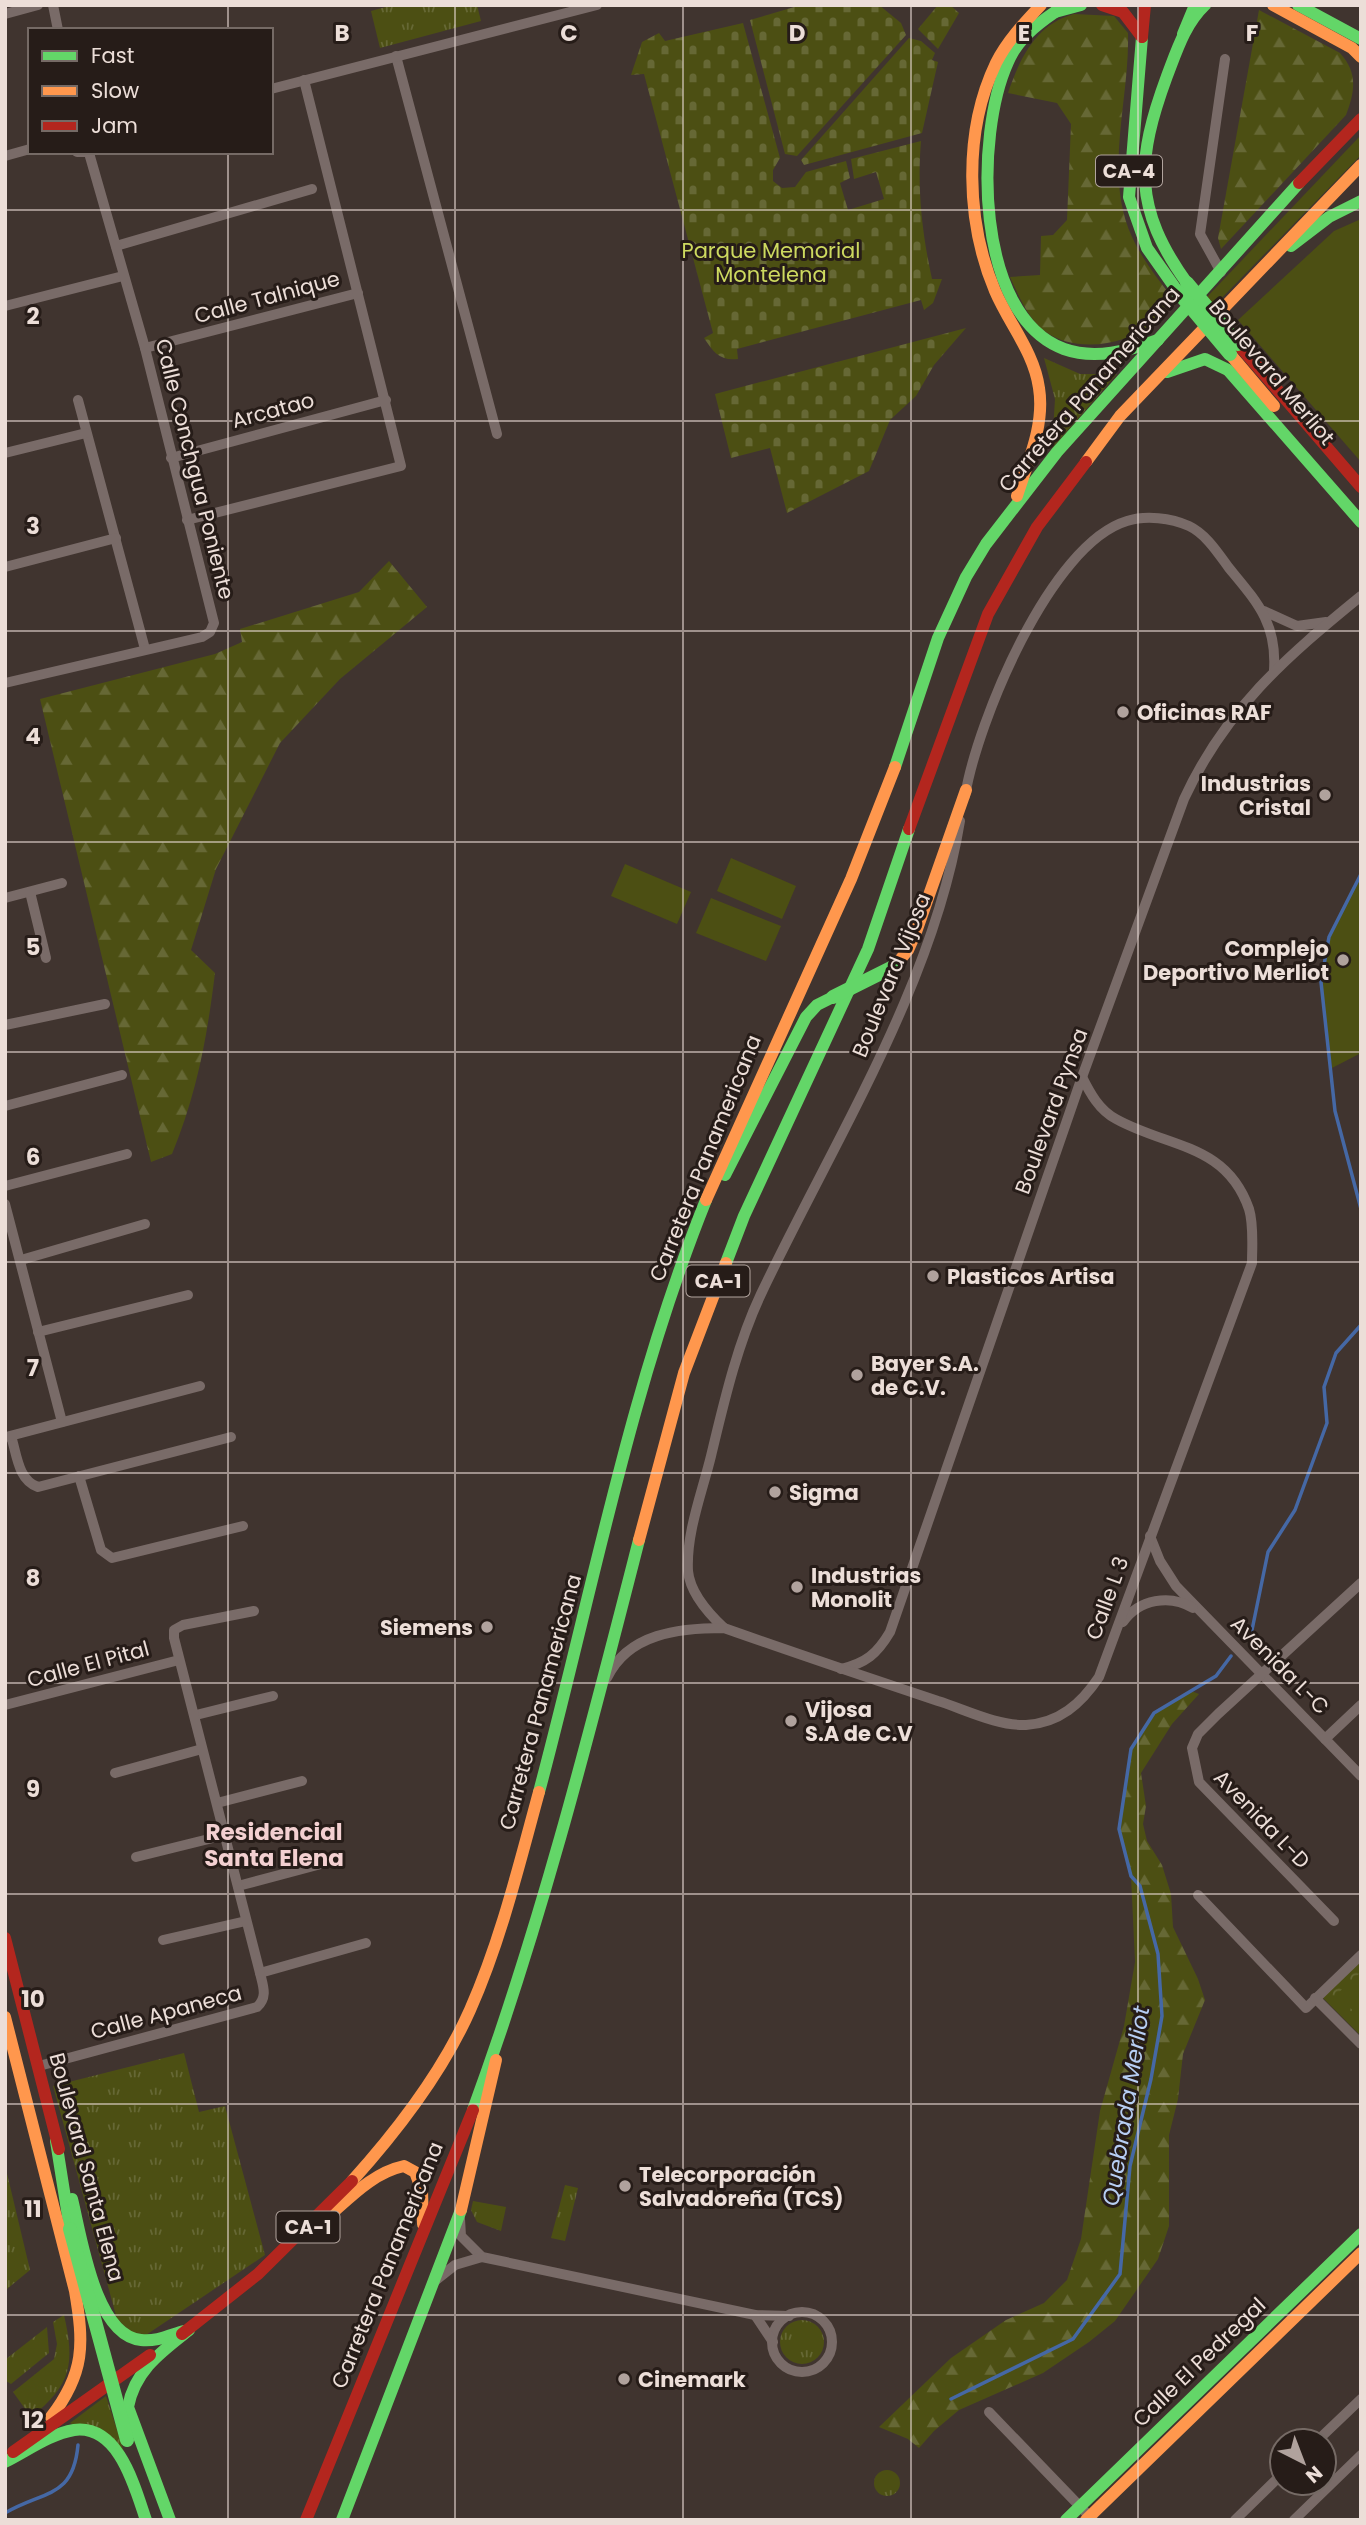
<svg xmlns="http://www.w3.org/2000/svg" width="1366" height="2525" font-family="Poppins,sans-serif">
<style>
.grass{fill:url(#grass-tufts)}
.forest{fill:url(#forest-firs)}
.cemetery{fill:url(#cemetery-stones)}
.park{fill:url(#park-crowns)}
.garden{fill:#4c4f13}
.lines{fill:none;stroke-linecap:round;stroke-linejoin:round}
.stream{stroke:#4568a5;stroke-width:3.5}
.street{stroke:#796b68;stroke-width:10}
.fast{stroke:#63d668;stroke-width:12}
.slow{stroke:#ff974d;stroke-width:12}
.jam{stroke:#b3261e;stroke-width:12}
.fast-bridge{stroke:#63d668;stroke-width:14}
.grid{fill:none;stroke:#ecded8;stroke-width:2;stroke-opacity:0.55}
.poi-dot{fill:#b0a29d;stroke:#261c18;stroke-width:2.5}
.labels{text-anchor:middle;dominant-baseline:central;stroke-width:6;stroke-linejoin:round;paint-order:stroke}
.shield{fill:#261c18;stroke:#b1a49e;stroke-width:2}
.shield-label{font-size:19px;font-weight:bold;fill:#ecded8}
.park-label{font-size:21px;fill:#cdd95f;stroke:#261c18}
.street-label{font-size:21px;fill:#ecded8;stroke:#261c18}
.poi-label{font-size:21px;font-weight:bold;fill:#ecded8;stroke:#261c18;text-anchor:start}
.neighbourhood-label{font-size:23px;font-weight:bold;fill:#f3d0d1;stroke:#261c18}
.water-label{font-size:23px;font-style:italic;fill:#b7cef3;stroke:#261c18}
.grid-label{font-size:23px;text-anchor:middle;font-weight:bold;fill:#ecded8;stroke:#261c18;stroke-width:6;stroke-linejoin:round;paint-order:stroke}
</style>
<defs>
<pattern id="grass-tufts" width="24" height="20" patternUnits="userSpaceOnUse" patternTransform="scale(1.75)"><rect width="24" height="20" fill="#4c4f13"/><path d="M3 7l-1-3M5 7V3M7 7l1-3M15 17l-1-3M17 17v-4M19 17l1-3" fill="none" stroke="#666835"/></pattern>
<pattern id="forest-firs" width="22" height="20" patternUnits="userSpaceOnUse" patternTransform="scale(1.75)"><rect width="22" height="20" fill="#4c4f13"/><path d="M5 1l3.5 6h-7zM16 11l3.5 6h-7z" fill="#666835"/></pattern>
<pattern id="cemetery-stones" width="16" height="16" patternUnits="userSpaceOnUse" patternTransform="scale(1.75)"><rect width="16" height="16" fill="#4c4f13"/><path d="M2 7V4a2 2 0 0 1 4 0v3zM10 15v-3a2 2 0 0 1 4 0v3z" fill="#666835"/></pattern>
<pattern id="park-crowns" width="20" height="18" patternUnits="userSpaceOnUse" patternTransform="scale(1.75)"><rect width="20" height="18" fill="#4c4f13"/><path d="M2 6a3 3 0 1 1 6 0M12 15a3 3 0 1 1 6 0" fill="none" stroke="#666835"/></pattern>
</defs>
<rect width="100%" height="100%" fill="#40342f"/>
<g class="grass">
<path d="M393 5H477L481 21 380 48 371 11Z"/>
<path d="M1044 358 1080 374H1117L1052 448 1055 399Z"/>
<path d="M184 2053 199 2112 225 2106 265 2255 146 2335 131 2332 117 2319 53 2086Z"/>
<path d="M5 2165 30 2270 7 2289 5 2288Z"/>
<path d="M565 2185 578 2188 565 2241 551 2238Z"/>
<path d="M473 2201 506 2207 501 2231 477 2222 471 2210Z"/>
<path d="M64 2315C75 2363 72 2385 31 2417L13 2392 54 2359 57 2344 53 2322Z"/>
<circle cx="802" cy="2342" r="22"/>
<path d="M47 2327 49 2353 11 2384 6 2381V2359Z"/>
<path d="M106 2396 125 2455 70 2423Z"/>
<circle cx="887" cy="2483" r="13"/>
</g>
<g class="forest">
<path d="M1259 10 1340 53C1358 73 1355 91 1346 115L1221 249 1218 238Z"/>
<path d="M1074 14 1114 16 1128 33C1130 99 1103 174 1132 237 1142 259 1157 278 1171 296 1166 304 1160 317 1153 323 1126 346 1075 353 1046 332 1028 319 1019 296 1010 277L1040 275 1041 236 1053 235 1067 220 1071 124 1057 103 1008 93C1020 58 1036 24 1074 14Z"/>
<path d="M389 561 427 607 340 679 280 743 216 869 191 950 215 973C207 1038 197 1093 172 1154L151 1162 40 699 215 654 242 642 240 629 359 592Z"/>
<path d="M1191 1691 1199 1694 1172 1724 1141 1773 1146 1806 1143 1824 1147 1841 1162 1865 1171 1894 1173 1927 1198 1979 1205 2000 1183 2054 1178 2099 1169 2135V2226L1158 2259 1115 2321 1089 2342 1043 2373 959 2410 934 2431 919 2448 908 2439 879 2427 951 2358 1006 2320 1044 2303 1067 2280 1081 2239 1100 2111 1124 2026 1135 1962 1131 1876 1119 1829 1131 1749 1154 1713Z"/>
</g>
<g class="cemetery">
<path d="M801 5H879L901 23 906 35 797 156 785 154 750 20Z"/>
<path d="M938 5H950L959 13 938 49 918 29Z"/>
<path d="M743 23 780 158 773 170V181L782 188 795 187 806 172 846 161 850 178 840 183 848 210 884 199 876 172 854 179 851 159 921 141C917 189 922 233 932 279H942L933 303 924 310 921 300 737 349 738 359C720 361 714 353 704 338L713 333 644 74 631 75 642 42 659 33 665 41Z"/>
<path d="M909 38 921 41 935 53 932 60 938 62 922 133 804 165 801 160Z"/>
<path d="M966 328 934 365 916 396 890 420 869 471 787 513 770 448 731 458 715 394Z"/>
</g>
<path class="park" d="M1361 1961V2036L1323 1998Z"/>
<g class="garden">
<path d="M1361 135V155L1213 307 1206 298Z"/>
<path d="M1361 219V462L1238 320 1334 231Z"/>
<path d="M731 858 796 886 782 919 717 891Z"/>
<path d="M625 864 691 892 677 924 611 896Z"/>
<path d="M1361 874V1053L1332 1068 1321 982 1329 937Z"/>
<path d="M711 898 781 926 766 961 696 933Z"/>
<path d="M1361 1972V2019L1337 1994Z"/>
</g>
<g class="lines">
<g class="stream">
<path d="M1361 874 1329 937 1321 982 1335 1111 1361 1209"/>
<path d="M1245 1639 1252 1630 1268 1552 1295 1510 1327 1423 1324 1387 1336 1353 1361 1325"/>
<path d="M951 2399 1073 2339 1120 2274 1130 2166 1151 2079 1162 2016 1158 1954 1140 1886 1131 1876 1119 1829 1131 1749 1154 1713 1216 1676 1231 1656"/>
<path d="M5 2513C44 2490 73 2499 78 2445"/>
</g>
<g class="street">
<path d="M53 5 58 30"/>
<path d="M5 14 38 5"/>
<path d="M396 56 497 434"/>
<path d="M271 89 597 5"/>
<path d="M77 152H91"/>
<path d="M5 156 30 149"/>
<path d="M116 246 312 189"/>
<path d="M1221 272 1200 234 1225 59"/>
<path d="M5 306 123 276"/>
<path d="M145 348 358 293"/>
<path d="M78 400 145 649"/>
<path d="M5 453 86 433"/>
<path d="M171 458 386 400"/>
<path d="M187 520 401 466 304 80"/>
<path d="M5 567 116 538"/>
<path d="M1264 611 1297 626 1326 622"/>
<path d="M5 683 202 637 210 632 214 623 145 348 89 153"/>
<path d="M965 796C977 723 1050 544 1127 521 1146 515 1171 518 1189 526 1206 534 1218 553 1229 568 1257 602 1277 623 1274 670"/>
<path d="M30 892 46 958"/>
<path d="M5 898 62 883"/>
<path d="M5 1025 105 1004"/>
<path d="M5 1106 122 1075"/>
<path d="M5 1186 127 1154"/>
<path d="M5 1204 62 1422"/>
<path d="M21 1260 145 1224"/>
<path d="M38 1332 188 1295"/>
<path d="M11 1436C17 1455 18 1480 38 1487L231 1437"/>
<path d="M6 1437 200 1386"/>
<path d="M79 1476 101 1550 112 1558 243 1526"/>
<path d="M1150 1536 1160 1561 1176 1586 1361 1776"/>
<path d="M1123 1622C1139 1599 1170 1594 1193 1608"/>
<path d="M724 1628C708 1613 690 1593 688 1571 686 1533 702 1493 711 1456 724 1402 737 1345 761 1294 832 1144 933 987 960 821"/>
<path d="M841 1669C866 1663 877 1654 890 1632L1082 1077 1184 799C1225 710 1286 657 1361 596"/>
<path d="M607 1678C628 1633 680 1628 724 1628 795 1653 866 1677 938 1701 964 1709 997 1726 1026 1725 1059 1723 1081 1704 1099 1677L1252 1263C1252 1247 1254 1225 1249 1209 1226 1143 1168 1148 1116 1119 1099 1110 1090 1093 1082 1077"/>
<path d="M5 1705 179 1660"/>
<path d="M196 1715 273 1696"/>
<path d="M1325 1739 1361 1705"/>
<path d="M115 1773 202 1749"/>
<path d="M217 1803 302 1781"/>
<path d="M136 1857 225 1835"/>
<path d="M238 1886 336 1860"/>
<path d="M1198 1895 1306 2008 1361 1955"/>
<path d="M1334 1921 1199 1782 1192 1748 1198 1734 1218 1714 1361 1583"/>
<path d="M163 1940 246 1921"/>
<path d="M260 1973 366 1943"/>
<path d="M1315 1998 1361 2044"/>
<path d="M39 2066 257 2007C268 1997 263 1986 260 1973L174 1638V1630L183 1625 254 1611"/>
<path d="M460 2219 461 2236 482 2257 755 2315 789 2316"/>
<path d="M436 2280 455 2265 482 2257"/>
<circle cx="802" cy="2342" r="30"/>
<path d="M755 2315 773 2342"/>
<path d="M989 2412 1093 2520"/>
<path d="M1317 2441 1361 2399"/>
<path d="M1235 2520 1282 2474"/>
<path d="M1294 2520 1361 2455"/>
</g>
<g class="fast">
<path d="M1298 5 1361 39"/>
<path d="M1055 12C1036 25 1017 40 1008 62 975 134 974 316 1064 349 1095 360 1128 351 1158 340"/>
<path d="M1055 12 1081 5"/>
<path d="M1183 34 1195 5"/>
<path d="M1142 37 1129 197 1147 248 1178 292"/>
<path d="M1291 246 1329 217 1361 201"/>
<path d="M1187 283C1133 208 1136 160 1167 76 1177 50 1185 24 1205 5"/>
<path d="M1167 372 1205 359 1228 370 1361 522"/>
<path d="M895 767 938 638 966 577 986 544 1057 452 1299 183"/>
<path d="M725 1175 806 1017 817 1005 833 997"/>
<path d="M726 1263 744 1216 868 949 909 829"/>
<path d="M539 1792C592 1594 629 1391 706 1200"/>
<path d="M473 2110C541 1925 590 1731 639 1540"/>
<path d="M56 2141 70 2229"/>
<path d="M72 2199C81 2235 95 2336 141 2340 156 2342 170 2335 184 2331"/>
<path d="M5 2462C27 2451 50 2434 74 2430 119 2424 135 2488 146 2520"/>
<path d="M170 2520 128 2407C135 2370 161 2352 189 2330"/>
<path d="M342 2520 461 2210"/>
<path d="M1066 2520 1361 2234"/>
</g>
<g class="slow">
<path d="M1273 5 1352 48 1361 57"/>
<path d="M1230 354 1274 406"/>
<path d="M1086 462 1120 416 1361 165"/>
<path d="M1017 496C1028 461 1045 425 1039 388 1034 352 1009 324 995 291 966 222 963 132 996 63 1007 41 1024 23 1041 5"/>
<path d="M895 966 908 950 916 932 966 790"/>
<path d="M706 1200 851 879 895 767"/>
<path d="M639 1540 684 1373 726 1263"/>
<path d="M5 2017 75 2291C84 2344 85 2373 51 2417"/>
<path d="M352 2181C398 2130 442 2073 470 2010 501 1940 519 1865 539 1792"/>
<path d="M461 2210 496 2060"/>
<path d="M322 2222C347 2201 371 2173 404 2166L415 2172 422 2191 423 2224"/>
<path d="M1086 2520 1361 2253"/>
</g>
<g class="jam">
<path d="M1102 5 1123 12 1142 37"/>
<path d="M1142 37 1145 5"/>
<path d="M1299 183 1361 119"/>
<path d="M1238 344 1361 487"/>
<path d="M909 829 988 614 1037 527 1086 462"/>
<path d="M5 1938 59 2149"/>
<path d="M182 2334 258 2274 352 2181"/>
<path d="M13 2452 150 2355"/>
<path d="M306 2520 473 2110"/>
</g>
<g class="fast-bridge">
<path d="M1187 283 1238 344"/>
<path d="M1178 292 1230 354"/>
<path d="M833 997 895 966"/>
<path d="M70 2229 127 2440"/>
</g>
</g>
<path class="grid" d="M228 5V30M455 5V2520M683 5V2520M911 5V2520M1138 5V2520M228 152V2520M5 210H1361M5 421H1361M5 631H1361M5 842H1361M5 1052H1361M5 1262H1361M5 1473H1361M5 1683H1361M5 1894H1361M5 2104H1361M5 2315H1361"/>
<g class="poi-dot">
<circle cx="1123" cy="712" r="7"/>
<circle cx="1325" cy="795" r="7"/>
<circle cx="1343" cy="960" r="7"/>
<circle cx="933" cy="1276" r="7"/>
<circle cx="857" cy="1375" r="7"/>
<circle cx="775" cy="1492" r="7"/>
<circle cx="797" cy="1587" r="7"/>
<circle cx="487" cy="1627" r="7"/>
<circle cx="791" cy="1721" r="7"/>
<circle cx="625" cy="2186" r="7"/>
<circle cx="624" cy="2379" r="7"/>
</g>
<g class="labels">
<g class="shield">
<rect x="1096" y="155.5" width="66" height="31" rx="5"/>
<rect x="686.5" y="1265.5" width="63" height="31" rx="5"/>
<rect x="276.5" y="2211.5" width="63" height="31" rx="5"/>
</g>
<g class="shield-label">
<text x="1129" y="171">CA-4</text>
<text x="718" y="1281">CA-1</text>
<text x="308" y="2227">CA-1</text>
</g>
<g class="park-label">
<text x="771" y="250">Parque Memorial<tspan x="771" dy="24">Montelena</tspan></text>
</g>
<g class="street-label">
<text transform="translate(267 297) rotate(-15)">Calle Talnique</text>
<text transform="translate(1272 372) rotate(50)">Boulevard Merliot</text>
<text transform="translate(1089 389) rotate(-49)">Carretera Panamericana</text>
<text transform="translate(273 410) rotate(-15)">Arcatao</text>
<text transform="translate(195 469) rotate(76)">Calle Conchgua Poniente</text>
<text transform="translate(891 975) rotate(-68)">Boulevard Vijosa</text>
<text transform="translate(1051 1111) rotate(-70)">Boulevard Pynsa</text>
<text transform="translate(705 1158) rotate(-68)">Carretera Panamericana</text>
<text transform="translate(1107 1598) rotate(-70)">Calle L 3</text>
<text transform="translate(88 1664) rotate(-15)">Calle El Pital</text>
<text transform="translate(1280 1665) rotate(45)">Avenida L-C</text>
<text transform="translate(540 1702) rotate(-75)">Carretera Panamericana</text>
<text transform="translate(1262 1819) rotate(46)">Avenida L-D</text>
<text transform="translate(166 2012) rotate(-15)">Calle Apaneca</text>
<text transform="translate(87 2167) rotate(75)">Boulevard Santa Elena</text>
<text transform="translate(387 2265) rotate(-68)">Carretera Panamericana</text>
<text transform="translate(1199 2362) rotate(-44)">Calle El Pedregal</text>
</g>
<g class="poi-label">
<text x="1137" y="712">Oficinas RAF</text>
<text x="1311" y="783" text-anchor="end">Industrias<tspan x="1311" dy="24">Cristal</tspan></text>
<text x="1329" y="948" text-anchor="end">Complejo<tspan x="1329" dy="24">Deportivo Merliot</tspan></text>
<text x="947" y="1276">Plasticos Artisa</text>
<text x="871" y="1363">Bayer S.A.<tspan x="871" dy="24">de C.V.</tspan></text>
<text x="789" y="1492">Sigma</text>
<text x="811" y="1575">Industrias<tspan x="811" dy="24">Monolit</tspan></text>
<text x="473" y="1627" text-anchor="end">Siemens</text>
<text x="805" y="1709">Vijosa<tspan x="805" dy="24">S.A de C.V</tspan></text>
<text x="639" y="2174">Telecorporación<tspan x="639" dy="24">Salvadoreña (TCS)</tspan></text>
<text x="638" y="2379">Cinemark</text>
</g>
<g class="neighbourhood-label">
<text x="274" y="1832">Residencial<tspan x="274" dy="26">Santa Elena</tspan></text>
</g>
<g class="water-label">
<text transform="translate(1126 2106) rotate(-81)">Quebrada Merliot</text>
</g>
</g>
<g class="grid-label">
<text x="342" y="41">B</text>
<text x="569" y="41">C</text>
<text x="797" y="41">D</text>
<text x="1024" y="41">E</text>
<text x="1252" y="41">F</text>
<text x="33" y="324">2</text>
<text x="33" y="534">3</text>
<text x="33" y="744">4</text>
<text x="33" y="955">5</text>
<text x="33" y="1165">6</text>
<text x="33" y="1376">7</text>
<text x="33" y="1586">8</text>
<text x="33" y="1797">9</text>
<text x="33" y="2007">10</text>
<text x="33" y="2217">11</text>
<text x="33" y="2428">12</text>
</g>
<rect width="1366" height="2525" fill="none" stroke="#ecded8" stroke-width="14"/>
<rect x="28" y="28" width="245" height="126" fill="#261c18" stroke="#756a65" stroke-width="2"/>
<rect x="42" y="51" width="35" height="10" fill="#63d668" stroke="#756a65" stroke-width="2"/>
<text x="91" y="63" font-size="21" fill="#ecded8">Fast</text>
<rect x="42" y="86" width="35" height="10" fill="#ff974d" stroke="#756a65" stroke-width="2"/>
<text x="91" y="98" font-size="21" fill="#ecded8">Slow</text>
<rect x="42" y="121" width="35" height="10" fill="#b3261e" stroke="#756a65" stroke-width="2"/>
<text x="91" y="133" font-size="21" fill="#ecded8">Jam</text>
<g transform="translate(1303 2462) rotate(138)"><circle r="33" fill="#261c18" stroke="#756a65" stroke-width="2"/>
<path d="M0-5L12 26L0 18L-12 26Z" fill="#b0a29d"/>
<text y="-10" font-size="19" font-weight="bold" text-anchor="middle" fill="#ecded8">N</text>
</g>
</svg>
